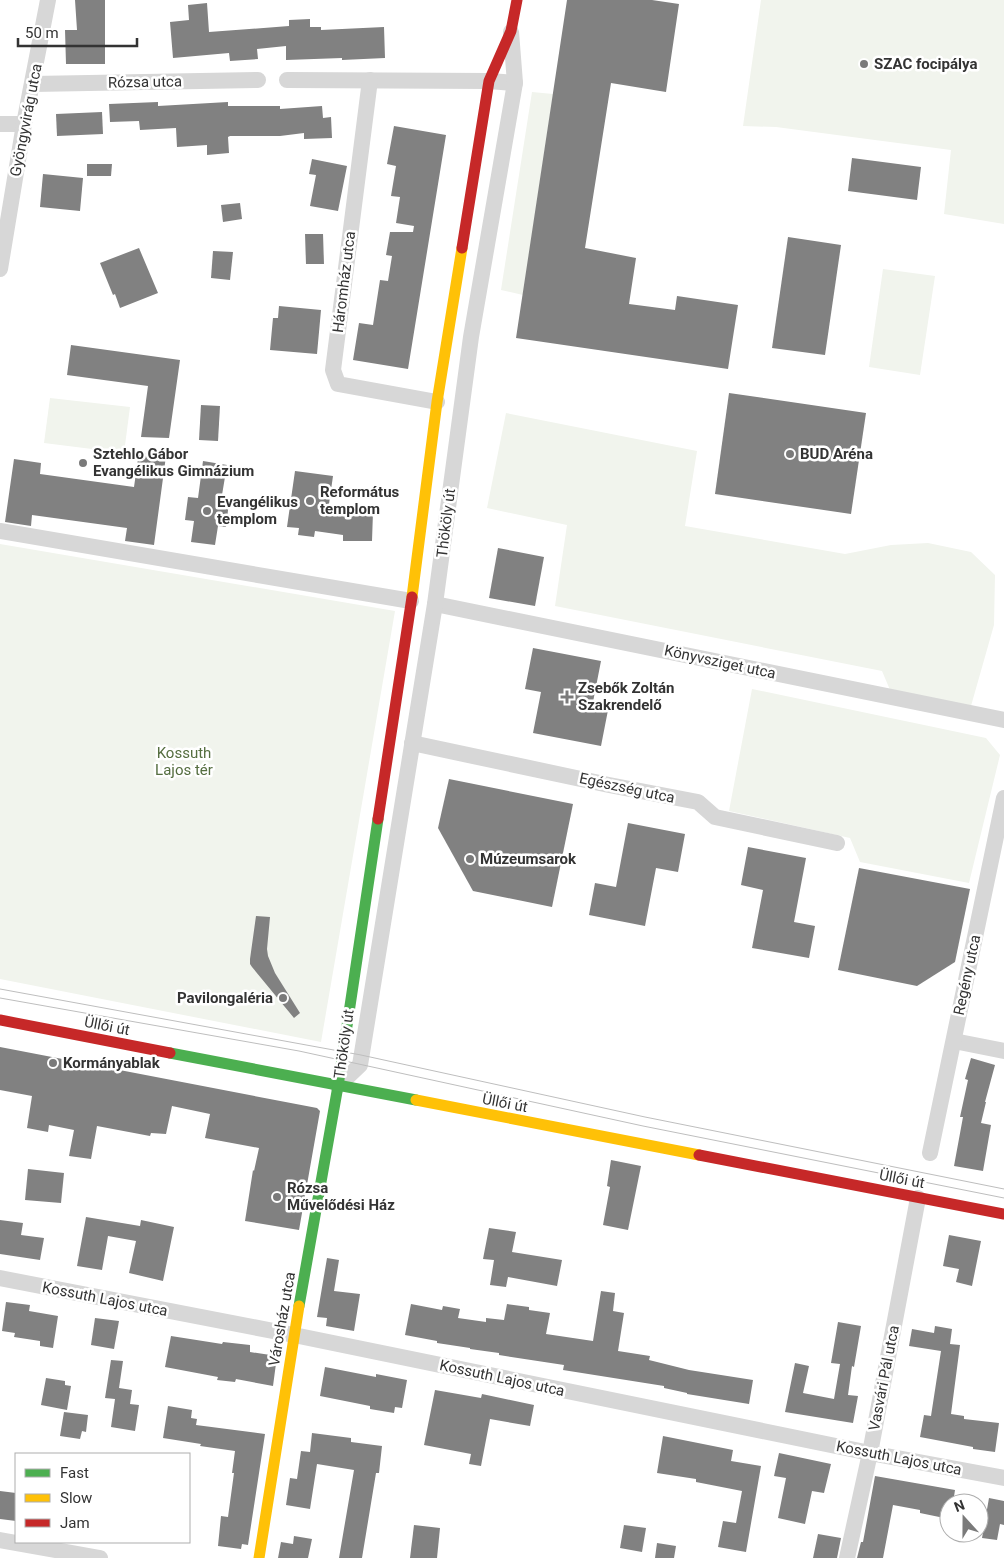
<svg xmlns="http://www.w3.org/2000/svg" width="1004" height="1558" font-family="Roboto,sans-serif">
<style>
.green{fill:#f1f4ed}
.building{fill:#818181}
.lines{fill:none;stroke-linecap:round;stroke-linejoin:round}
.street{stroke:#d7d7d7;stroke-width:16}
.fast{stroke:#4caf50;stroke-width:11}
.slow{stroke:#ffc107;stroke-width:11}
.jam{stroke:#c62828;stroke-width:11}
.tram{stroke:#bebebe;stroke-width:1}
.poi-dot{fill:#7a7a7a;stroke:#fff;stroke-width:2}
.labels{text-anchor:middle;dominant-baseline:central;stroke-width:5;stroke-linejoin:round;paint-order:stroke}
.poi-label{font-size:15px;font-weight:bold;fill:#333;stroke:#fff;text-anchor:start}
.street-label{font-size:15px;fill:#333;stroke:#fff}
.park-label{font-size:15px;fill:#556e40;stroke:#fff}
</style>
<rect width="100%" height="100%" fill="#fff"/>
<g class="green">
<path d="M761 0H1004V224L944 214 951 150 776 127 743 126Z"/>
<path d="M532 92 553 94 523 295 501 290Z"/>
<path d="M883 269 935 276 920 375 869 367Z"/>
<path d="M50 398 130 407 124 453 44 443Z"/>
<path d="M506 413 697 451 685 526 845 554 891 545 928 543 971 552 995 575 994 625 969 713 893 697 882 671 555 606 567 525 487 508Z"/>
<path d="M0 544 395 611 321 1042 0 979Z"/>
<path d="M752 689 986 738 1000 755 969 883 860 862 850 838 729 811Z"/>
</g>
<g class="building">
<path d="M75 0H105V64H66L65 30H77Z"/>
<path d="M567 0H652L679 4 666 92 611 83 585 248 636 258 629 304 675 310 677 296 738 305 728 369 516 338Z"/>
<path d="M207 3 209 32 289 26V20L310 19V27H321V30L384 27 385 58 342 60V58L286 60V46L257 49 258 59 230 61 229 53 173 58 170 22 189 20 188 5Z"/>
<path d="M158 102V106L228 102V106H280V109L322 106 323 118 331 117 332 138 304 139V133L280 136H230L228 137 229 153 207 155V145L177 147 176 128 140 130 139 121 110 122 109 104Z"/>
<path d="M102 112 103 134 57 136 56 114Z"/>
<path d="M394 126 446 135 408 369 353 360 359 323 373 325 380 280 388 281 392 256 386 255 390 232H413L414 226 396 223 400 197 391 196 396 166 387 164Z"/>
<path d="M852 158 921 167 917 200 848 191Z"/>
<path d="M312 159 347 166 338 211 310 206 316 175 309 174Z"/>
<path d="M87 164H112L111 176H87Z"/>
<path d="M43 174 83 178 80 211 40 207Z"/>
<path d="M240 203 242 219 223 222 221 205Z"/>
<path d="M305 234H323L324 264H306Z"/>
<path d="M788 237 841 245 825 355 772 348Z"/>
<path d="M139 248 158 293 120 308 115 294 113 295 100 263Z"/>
<path d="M213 251 233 252 230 280 211 278Z"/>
<path d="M279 306 321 310 317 354 270 350 273 318H278Z"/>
<path d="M71 345 180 360 169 438 141 437 148 386 67 375Z"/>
<path d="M729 393 866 413 851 514 715 494Z"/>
<path d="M201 405 220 406 218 441 199 440Z"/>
<path d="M139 452 166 456 154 545 125 541 127 528 32 515 31 526 5 522 14 459 41 463 40 474 134 487Z"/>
<path d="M203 461 227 465 221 501 229 502 226 527 218 526 215 545 191 542 194 521 185 520 188 497 198 498Z"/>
<path d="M295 471 333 476 328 511 373 512 372 541H343V535L315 531 314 537 298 535 299 528 287 527Z"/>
<path d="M498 548 544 557 535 606 489 598Z"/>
<path d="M533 648 601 661 593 702 609 705 601 746 533 733 541 692 525 689Z"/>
<path d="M449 779 573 804 552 907 473 891 438 828Z"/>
<path d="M628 823 685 834 678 872 656 868 645 926 589 915 595 883 616 887Z"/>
<path d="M748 847 806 858 794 922 815 926 809 958 752 948 763 890 741 885Z"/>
<path d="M859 868 970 889 955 962 917 986 838 970Z"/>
<path d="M256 916 270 917 267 949 268 956 275 973 300 1013 294 1018 252 967 250 964V959Z"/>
<path d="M0 1047 317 1108 320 1111 299 1230 245 1221 253 1170 254 1171 259 1148 205 1138 210 1114 172 1106 166 1134 151 1133 150 1136 97 1126 91 1159 69 1156 74 1130 49 1125 48 1132 27 1128 32 1096 0 1090Z"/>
<path d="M971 1058 995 1065 985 1102H986L981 1123 991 1125 983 1171 954 1166 963 1117H960L968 1080 965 1079Z"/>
<path d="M611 1160 641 1166 628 1230 603 1225 610 1187 607 1186Z"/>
<path d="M28 1169 64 1173 61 1203 25 1200Z"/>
<path d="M86 1217 140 1226 141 1220 174 1227 163 1281 129 1273 136 1241 108 1236 102 1270 77 1266Z"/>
<path d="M0 1220 23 1223 21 1235 44 1238 40 1260 0 1254Z"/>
<path d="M489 1228 516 1232 512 1252 562 1260 557 1286 508 1277 506 1287 490 1285 494 1260 483 1259Z"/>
<path d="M949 1235 981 1241 972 1286 956 1282 959 1269 943 1266Z"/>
<path d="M327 1258 339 1260 334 1291 360 1294 354 1331 326 1326 327 1318 317 1317Z"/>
<path d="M601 1291 615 1293 613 1311 624 1313 618 1351 650 1356 649 1360 689 1370 753 1380 749 1404 687 1394V1393L664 1388V1386L563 1370 564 1365 499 1355V1353L470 1349V1348L437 1343V1341L405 1335 411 1304 442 1310 443 1306 460 1309 458 1318 486 1322V1318L504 1320 507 1304 529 1307V1310L550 1313 546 1334 593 1341Z"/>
<path d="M6 1302 30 1305 29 1311 58 1316 53 1348 40 1346V1341L14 1337 15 1333 2 1331Z"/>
<path d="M95 1318 119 1321 114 1349 91 1345Z"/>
<path d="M838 1322 861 1326 854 1367 852 1366 848 1395 858 1396 853 1423 785 1412 795 1363 809 1366 803 1393 834 1399 840 1364 831 1363Z"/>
<path d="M935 1326 952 1329 950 1344 960 1345 951 1414 964 1416V1419L999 1423 995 1452 973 1449V1447L920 1437 924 1415 931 1416 941 1351 909 1346 912 1329 934 1333Z"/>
<path d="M171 1336 222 1344 223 1342 250 1345V1352L277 1356 273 1386 236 1379 235 1382 217 1380 218 1377 165 1367Z"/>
<path d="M111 1360 123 1361 119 1388 132 1390 130 1404 139 1405 135 1431 111 1427 115 1399 105 1398Z"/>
<path d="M325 1367 376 1377V1374L407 1380 402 1408 395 1407 394 1413 370 1409V1406L320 1396Z"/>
<path d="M46 1378 65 1381V1385L71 1386 67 1410 41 1405Z"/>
<path d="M435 1390 481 1398 482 1394 534 1405 530 1426 490 1419 481 1466 469 1464 471 1454 424 1445Z"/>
<path d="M168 1406 192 1410 191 1418 197 1419 196 1425 265 1434 248 1545 242 1544 241 1549 218 1546 221 1516 228 1517 234 1473H232L235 1451 200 1446 201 1444 163 1438Z"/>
<path d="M64 1412 88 1415 86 1432 82 1431 80 1439 60 1436Z"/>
<path d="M312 1433 351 1438V1442L382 1446 379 1473H376L362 1558H339L354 1470 317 1464 310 1509 286 1505 290 1478 297 1479 301 1451 310 1452Z"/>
<path d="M663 1436 733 1450 731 1461 761 1466 746 1552 718 1547 723 1521 736 1523 742 1491 696 1482V1479L657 1473Z"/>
<path d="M779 1453 831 1464 824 1493 812 1491 805 1524 778 1518 786 1478 774 1476Z"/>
<path d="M875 1476 955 1490 953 1503H949V1519L920 1513V1510L893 1505 883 1558H857L861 1542H863Z"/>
<path d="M0 1491 16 1493V1521L0 1519Z"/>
<path d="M989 1498 1004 1501V1525L1000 1524 997 1540 982 1538Z"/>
<path d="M414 1525 440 1528 437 1558H410Z"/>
<path d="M624 1525 646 1528 642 1552 620 1548Z"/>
<path d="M818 1534 841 1538 837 1558H813Z"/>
<path d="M294 1536 312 1539 308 1558H278L281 1542 293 1544Z"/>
<path d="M657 1543 676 1546 674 1558H655Z"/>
</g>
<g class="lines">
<g class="street">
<path d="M287 80 489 81 515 83"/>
<path d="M370 80 333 370 338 384 437 402"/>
<path d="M33 84 258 80"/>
<path d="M0 124H24"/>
<path d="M0 269 24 124 48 0"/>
<path d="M0 531 411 601"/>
<path d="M435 604 1004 720"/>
<path d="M412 743 609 785 698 802 715 817 837 843"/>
<path d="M954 1041 1004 1051"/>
<path d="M338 1086 360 1065 435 604 471 337 515 83 511 32"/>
<path d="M930 1153 1004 798"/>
<path d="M0 1278 294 1335 870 1453 1004 1478"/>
<path d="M0 1540 100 1558"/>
<path d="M847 1558 870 1453 918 1198"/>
</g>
<g class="fast">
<path d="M170 1053 416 1100"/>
<path d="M299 1306 338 1086 378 819"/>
</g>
<g class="slow">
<path d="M412 597 437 402 462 248"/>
<path d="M416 1100 699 1155"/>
<path d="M259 1558 299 1306"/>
</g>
<g class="jam">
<path d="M462 248 489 81 511 31 517 0"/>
<path d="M378 819 412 597"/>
<path d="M0 1020 170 1053"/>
<path d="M699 1155 1004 1214"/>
</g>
<g class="tram">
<path d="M0 989 361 1055 645 1117 1004 1189"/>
<path d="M0 998 299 1051 643 1126 1004 1198"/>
</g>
</g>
<g class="poi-dot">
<circle cx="864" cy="64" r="5"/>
<circle cx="790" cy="454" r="5"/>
<circle cx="83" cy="463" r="5"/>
<circle cx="310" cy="501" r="5"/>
<circle cx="207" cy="511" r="5"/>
<path d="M564.5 689.5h5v5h5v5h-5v5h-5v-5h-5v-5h5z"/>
<circle cx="470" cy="859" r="5"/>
<circle cx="283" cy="998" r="5"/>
<circle cx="53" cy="1063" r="5"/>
<circle cx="277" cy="1197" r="5"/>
</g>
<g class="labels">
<g class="poi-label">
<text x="874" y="64">SZAC focipálya</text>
<text x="93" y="454">Sztehlo Gábor<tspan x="93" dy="17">Evangélikus Gimnázium</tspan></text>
<text x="800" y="454">BUD Aréna</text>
<text x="320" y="492">Református<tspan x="320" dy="17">templom</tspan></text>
<text x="217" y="502">Evangélikus<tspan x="217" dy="17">templom</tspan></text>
<text x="578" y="688">Zsebők Zoltán<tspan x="578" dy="17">Szakrendelő</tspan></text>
<text x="480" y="859">Múzeumsarok</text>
<text x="273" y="998" text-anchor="end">Pavilongaléria</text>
<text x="63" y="1063">Kormányablak</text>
<text x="287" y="1188">Rózsa<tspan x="287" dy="17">Művelődési Ház</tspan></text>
</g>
<g class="street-label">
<text transform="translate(145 82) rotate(-1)">Rózsa utca</text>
<text transform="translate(26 120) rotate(-79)">Gyöngyvirág utca</text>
<text transform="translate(344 282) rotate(-83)">Háromház utca</text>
<text transform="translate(446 523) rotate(-83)">Thököly út</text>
<text transform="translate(720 662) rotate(12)">Könyvsziget utca</text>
<text transform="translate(627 788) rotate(12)">Egészség utca</text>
<text transform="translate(967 975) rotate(-78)">Regény utca</text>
<text transform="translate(107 1026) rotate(11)">Üllői út</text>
<text transform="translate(344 1044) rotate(-82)">Thököly út</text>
<text transform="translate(505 1103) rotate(11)">Üllői út</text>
<text transform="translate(902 1179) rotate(11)">Üllői út</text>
<text transform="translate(105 1299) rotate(11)">Kossuth Lajos utca</text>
<text transform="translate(282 1319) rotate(-80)">Városház utca</text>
<text transform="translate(502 1378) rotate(12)">Kossuth Lajos utca</text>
<text transform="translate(884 1378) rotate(-79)">Vasvári Pál utca</text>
<text transform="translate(899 1458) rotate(11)">Kossuth Lajos utca</text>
</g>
<g class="park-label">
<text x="184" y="753">Kossuth<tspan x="184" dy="17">Lajos tér</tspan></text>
</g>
</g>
<rect x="15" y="1453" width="175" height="90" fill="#ffffff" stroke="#adadad"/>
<rect x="25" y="1469" width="25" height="8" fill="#4caf50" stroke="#adadad"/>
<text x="60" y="1478" font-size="15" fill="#333333">Fast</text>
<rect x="25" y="1494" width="25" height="8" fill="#ffc107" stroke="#adadad"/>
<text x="60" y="1503" font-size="15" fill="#333333">Slow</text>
<rect x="25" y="1519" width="25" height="8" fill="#c62828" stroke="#adadad"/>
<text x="60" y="1528" font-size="15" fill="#333333">Jam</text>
<g transform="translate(964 1518) rotate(339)"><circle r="24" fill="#ffffff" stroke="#adadad"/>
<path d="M0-4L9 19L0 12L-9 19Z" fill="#7a7a7a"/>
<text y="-8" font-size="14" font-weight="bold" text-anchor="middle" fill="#333333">N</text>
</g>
<path d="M18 38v8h119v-8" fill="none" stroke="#333333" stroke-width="2.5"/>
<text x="25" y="38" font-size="15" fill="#333333" stroke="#ffffff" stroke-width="4" paint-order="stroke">50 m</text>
</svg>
